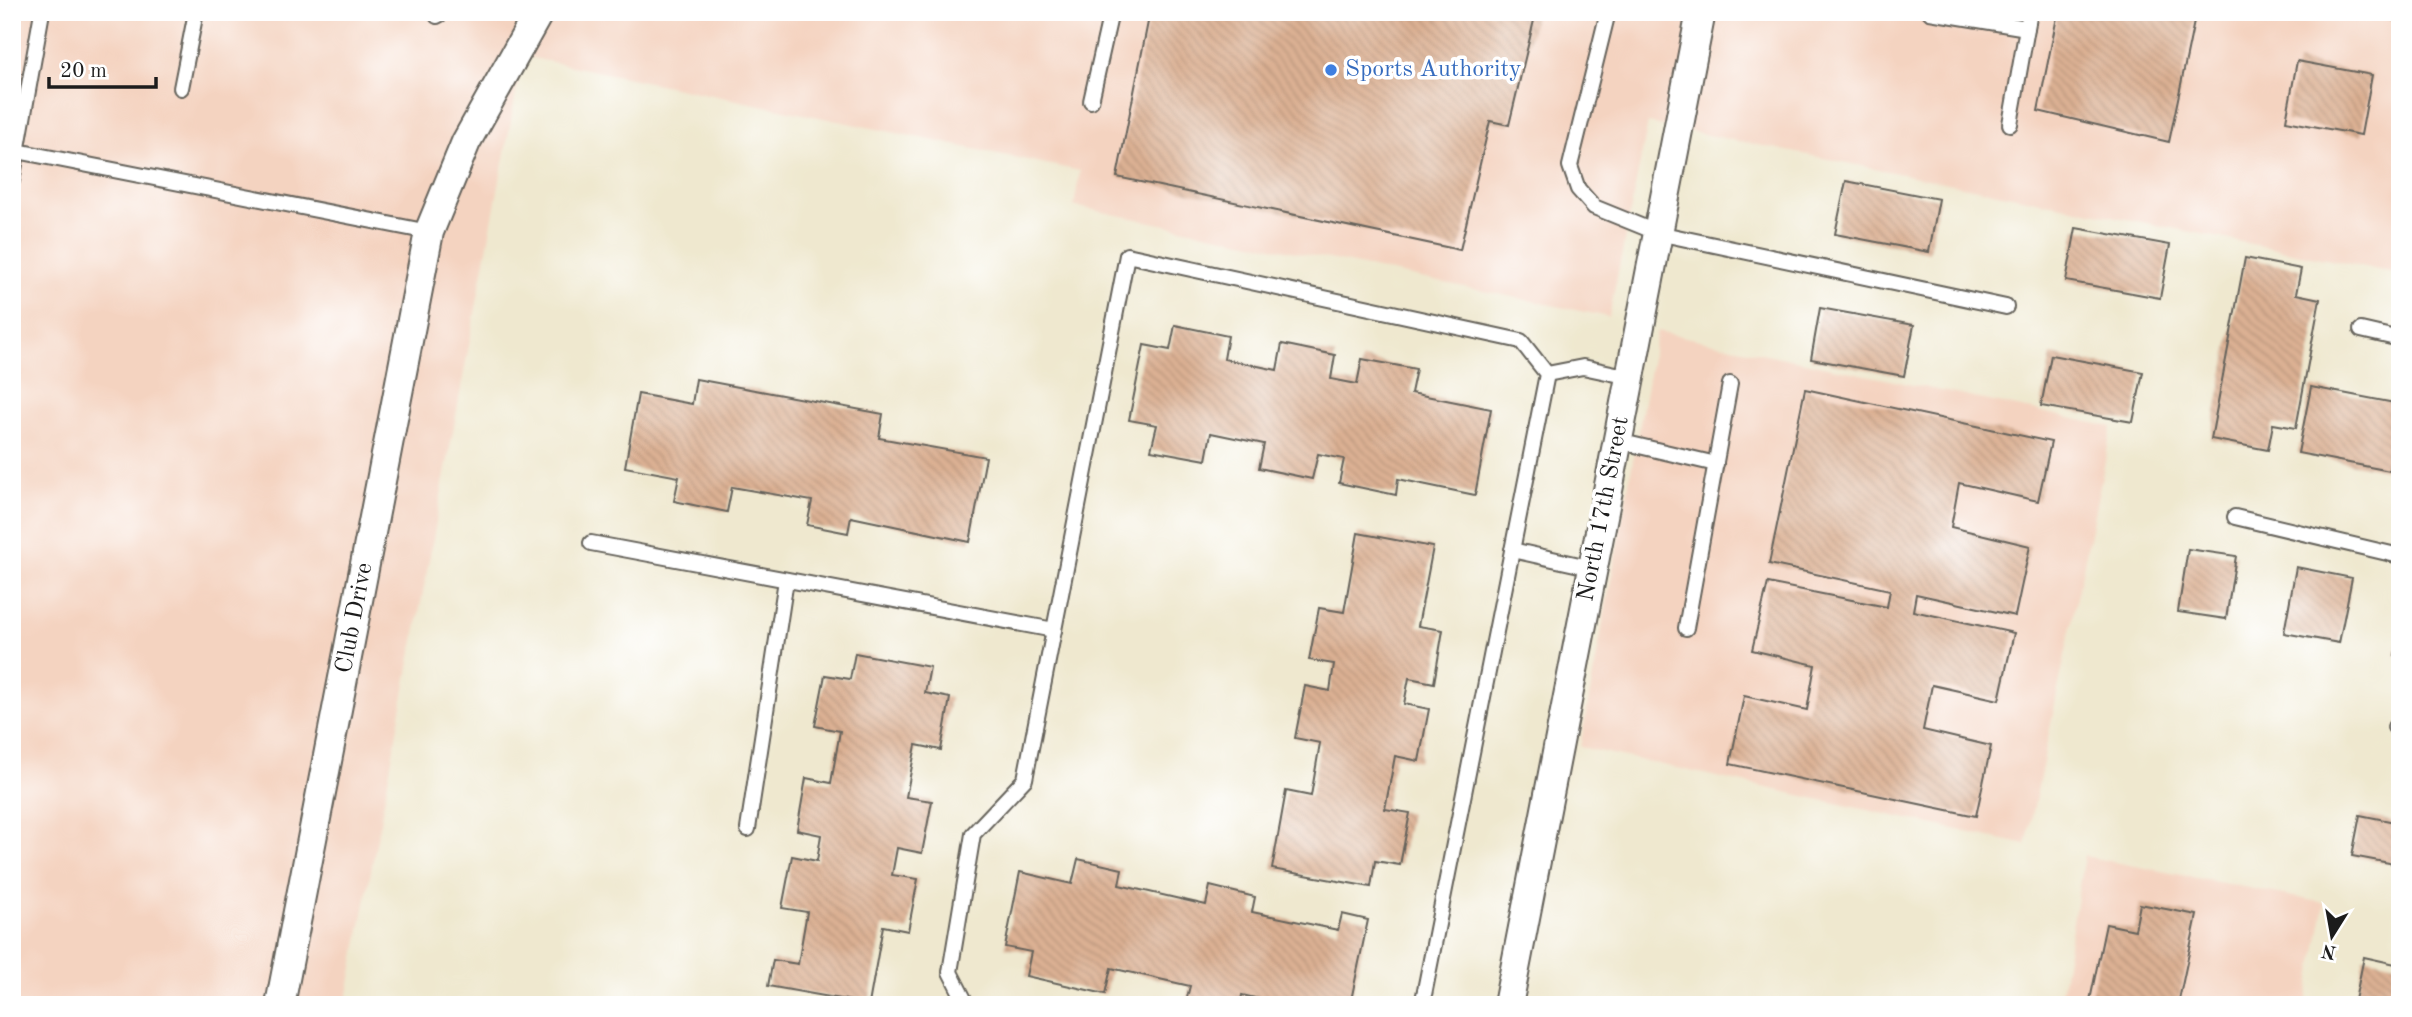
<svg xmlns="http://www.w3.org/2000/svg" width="2412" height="1017" font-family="'Old Standard TT',serif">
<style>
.built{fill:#f4d3c0}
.building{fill:url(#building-back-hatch)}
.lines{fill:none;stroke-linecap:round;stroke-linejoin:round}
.service-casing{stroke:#66635b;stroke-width:18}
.minor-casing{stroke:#66635b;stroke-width:32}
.service{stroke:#fff;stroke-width:14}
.minor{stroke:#fff;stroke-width:28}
.shop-dot{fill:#3f7fe0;stroke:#fff;stroke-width:2.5}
.labels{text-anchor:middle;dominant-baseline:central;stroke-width:7;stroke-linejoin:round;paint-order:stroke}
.shop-label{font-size:24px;fill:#366cbe;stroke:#fff;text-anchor:start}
.street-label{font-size:24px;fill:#1c1c1c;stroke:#fff}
</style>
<defs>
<pattern id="building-back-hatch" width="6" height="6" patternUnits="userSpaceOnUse" patternTransform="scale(1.75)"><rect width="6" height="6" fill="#dbb093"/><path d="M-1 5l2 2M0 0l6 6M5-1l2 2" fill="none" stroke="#bb977e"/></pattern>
</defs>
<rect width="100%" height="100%" fill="#fff"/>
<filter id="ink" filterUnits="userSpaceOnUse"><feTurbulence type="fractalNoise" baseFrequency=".0143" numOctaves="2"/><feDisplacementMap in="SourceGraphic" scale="14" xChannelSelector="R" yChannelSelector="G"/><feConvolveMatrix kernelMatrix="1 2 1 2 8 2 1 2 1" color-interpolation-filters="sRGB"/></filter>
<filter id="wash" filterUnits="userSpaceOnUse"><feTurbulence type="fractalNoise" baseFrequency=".00686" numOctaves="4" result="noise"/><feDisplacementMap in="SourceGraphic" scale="28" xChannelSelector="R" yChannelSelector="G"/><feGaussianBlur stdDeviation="1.57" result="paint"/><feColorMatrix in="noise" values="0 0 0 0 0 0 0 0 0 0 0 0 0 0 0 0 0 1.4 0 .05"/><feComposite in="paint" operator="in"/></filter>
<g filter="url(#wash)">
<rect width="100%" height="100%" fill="#efe8cf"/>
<g class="built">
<path d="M12 12H2400V274L1648 123 1609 317 1074 206 1080 171 523 56 346 1005H12Z"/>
<path d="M1657 331 2112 427 2026 845 1580 747Z"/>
<path d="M2084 856 2325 903 2306 1005H2059Z"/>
</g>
<g id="blocks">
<g class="building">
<path d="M1150 12H1536L1509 125 1490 121 1460 250 1117 177Z"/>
<path d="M2058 12H2196L2169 142 2038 111Z"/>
<path d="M2363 12H2400V22L2363 13Z"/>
<path d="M2297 61 2372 75 2361 135 2286 121Z"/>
<path d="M1846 181 1939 199 1929 252 1835 234Z"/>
<path d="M2076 228 2170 245 2160 298 2066 281Z"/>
<path d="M2245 258 2301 269 2296 294 2320 299 2296 428 2273 424 2268 450 2211 439Z"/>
<path d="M1820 308 1914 325 1904 376 1811 359Z"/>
<path d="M1175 325 1228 336 1224 359 1277 370 1282 344 1335 355 1331 379 1357 384 1362 359 1416 369 1411 393 1491 409 1475 495 1398 479 1396 495 1339 483 1344 459 1318 454 1312 479 1259 468 1264 444 1211 433 1206 460 1151 450 1157 425 1129 420 1144 345 1170 350Z"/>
<path d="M2051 355 2143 372 2133 422 2041 406Z"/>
<path d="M696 379 883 414 879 438 986 457 970 542 851 517 848 533 807 525 812 501 732 487 727 512 674 501 679 477 625 467 638 394 692 404Z"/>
<path d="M2311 387 2400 404V419L2390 471 2298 453Z"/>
<path d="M1805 389 2051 442 2038 501 1959 483 1951 527 2030 546 2015 616 1916 594 1913 611 2014 633 1999 700 1932 685 1923 730 1991 746 1976 816 1730 764 1744 696 1807 710 1815 665 1752 650 1768 583 1887 607 1890 590 1769 564Z"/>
<path d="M1358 533 1433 547 1418 626 1443 630 1434 683 1409 678 1404 704 1429 709 1419 761 1395 756 1385 809 1410 813 1400 865 1375 861 1371 887 1272 869 1286 791 1311 796 1320 743 1295 738 1305 686 1330 691 1334 664 1309 660 1319 608 1344 612Z"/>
<path d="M2188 549 2236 556 2226 619 2178 612Z"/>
<path d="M2296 567 2352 578 2339 643 2284 633Z"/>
<path d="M2399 638H2400V656L2395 655Z"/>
<path d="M855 653 930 667 925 693 950 698 941 750 916 745 906 797 932 801 922 853 897 848 892 875 918 879 908 931 883 926 869 1004 768 986 773 960 798 964 807 912 782 908 792 856 817 861 821 835 797 830 806 778 831 783 840 731 815 726 825 675 850 679Z"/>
<path d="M2360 815 2400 823V865L2352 856Z"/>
<path d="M1078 859 1122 869 1119 885 1206 905 1210 886 1255 897 1252 912 1338 930 1342 914 1368 920 1350 1005H1285L1242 995 1240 1005H1185L1190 986 1111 968 1105 994 1026 976 1031 952 1005 947 1020 872 1072 884Z"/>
<path d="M2140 904 2197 915 2178 1005H2089L2106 924 2135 930Z"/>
<path d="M2364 957 2400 965V1005H2354Z"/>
</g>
</g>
</g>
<g filter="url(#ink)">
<use href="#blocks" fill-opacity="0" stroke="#66635b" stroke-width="2"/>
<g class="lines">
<g class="service-casing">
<g id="service">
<path d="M1608 12 1570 166 1578 189 1594 207 1658 233 2006 307"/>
<path d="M1930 12 2027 28 2030 12"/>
<path d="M437 16 444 12"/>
<path d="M181 88 196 12"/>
<path d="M1091 101 1111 12"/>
<path d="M2010 124 2027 28"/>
<path d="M12 150 429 232"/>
<path d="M12 181 42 12"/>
<path d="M2361 330 2400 339"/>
<path d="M1547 374 1583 367 1630 377"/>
<path d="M1618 441 1716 464"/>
<path d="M2235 517 2400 556"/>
<path d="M591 543 1054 630"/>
<path d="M1512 550 1593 568"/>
<path d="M1686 628 1730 384"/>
<path d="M2395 727 2400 728"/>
<path d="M748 829 786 580"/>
<path d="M967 1005 950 972 973 834 1025 779 1127 255 1521 341 1547 374 1422 1005"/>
</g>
</g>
<g class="minor-casing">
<g id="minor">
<path d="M280 1005 429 232 466 142 539 12"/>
<path d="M1508 1005 1701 12"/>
</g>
</g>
<use href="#service" class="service"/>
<use href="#minor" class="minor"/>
</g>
</g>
<circle class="shop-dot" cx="1331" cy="70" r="7"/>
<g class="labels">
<g class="shop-label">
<text x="1345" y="70">Sports Authority</text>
</g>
<g class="street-label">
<text transform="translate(1604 509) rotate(-79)">North 17th Street</text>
<text transform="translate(355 618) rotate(-79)">Club Drive</text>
</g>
</g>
<rect width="2412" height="1017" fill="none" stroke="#fff" stroke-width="42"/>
<g transform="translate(2332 936) rotate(191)" stroke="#ffffff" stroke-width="5" paint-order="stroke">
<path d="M0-5L12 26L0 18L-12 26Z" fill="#1c1c1c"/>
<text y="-10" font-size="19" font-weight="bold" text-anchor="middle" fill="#1c1c1c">N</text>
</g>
<path d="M49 77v10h107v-10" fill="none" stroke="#1c1c1c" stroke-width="3.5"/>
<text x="60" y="77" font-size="21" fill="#1c1c1c" stroke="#ffffff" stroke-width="5" paint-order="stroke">20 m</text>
</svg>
